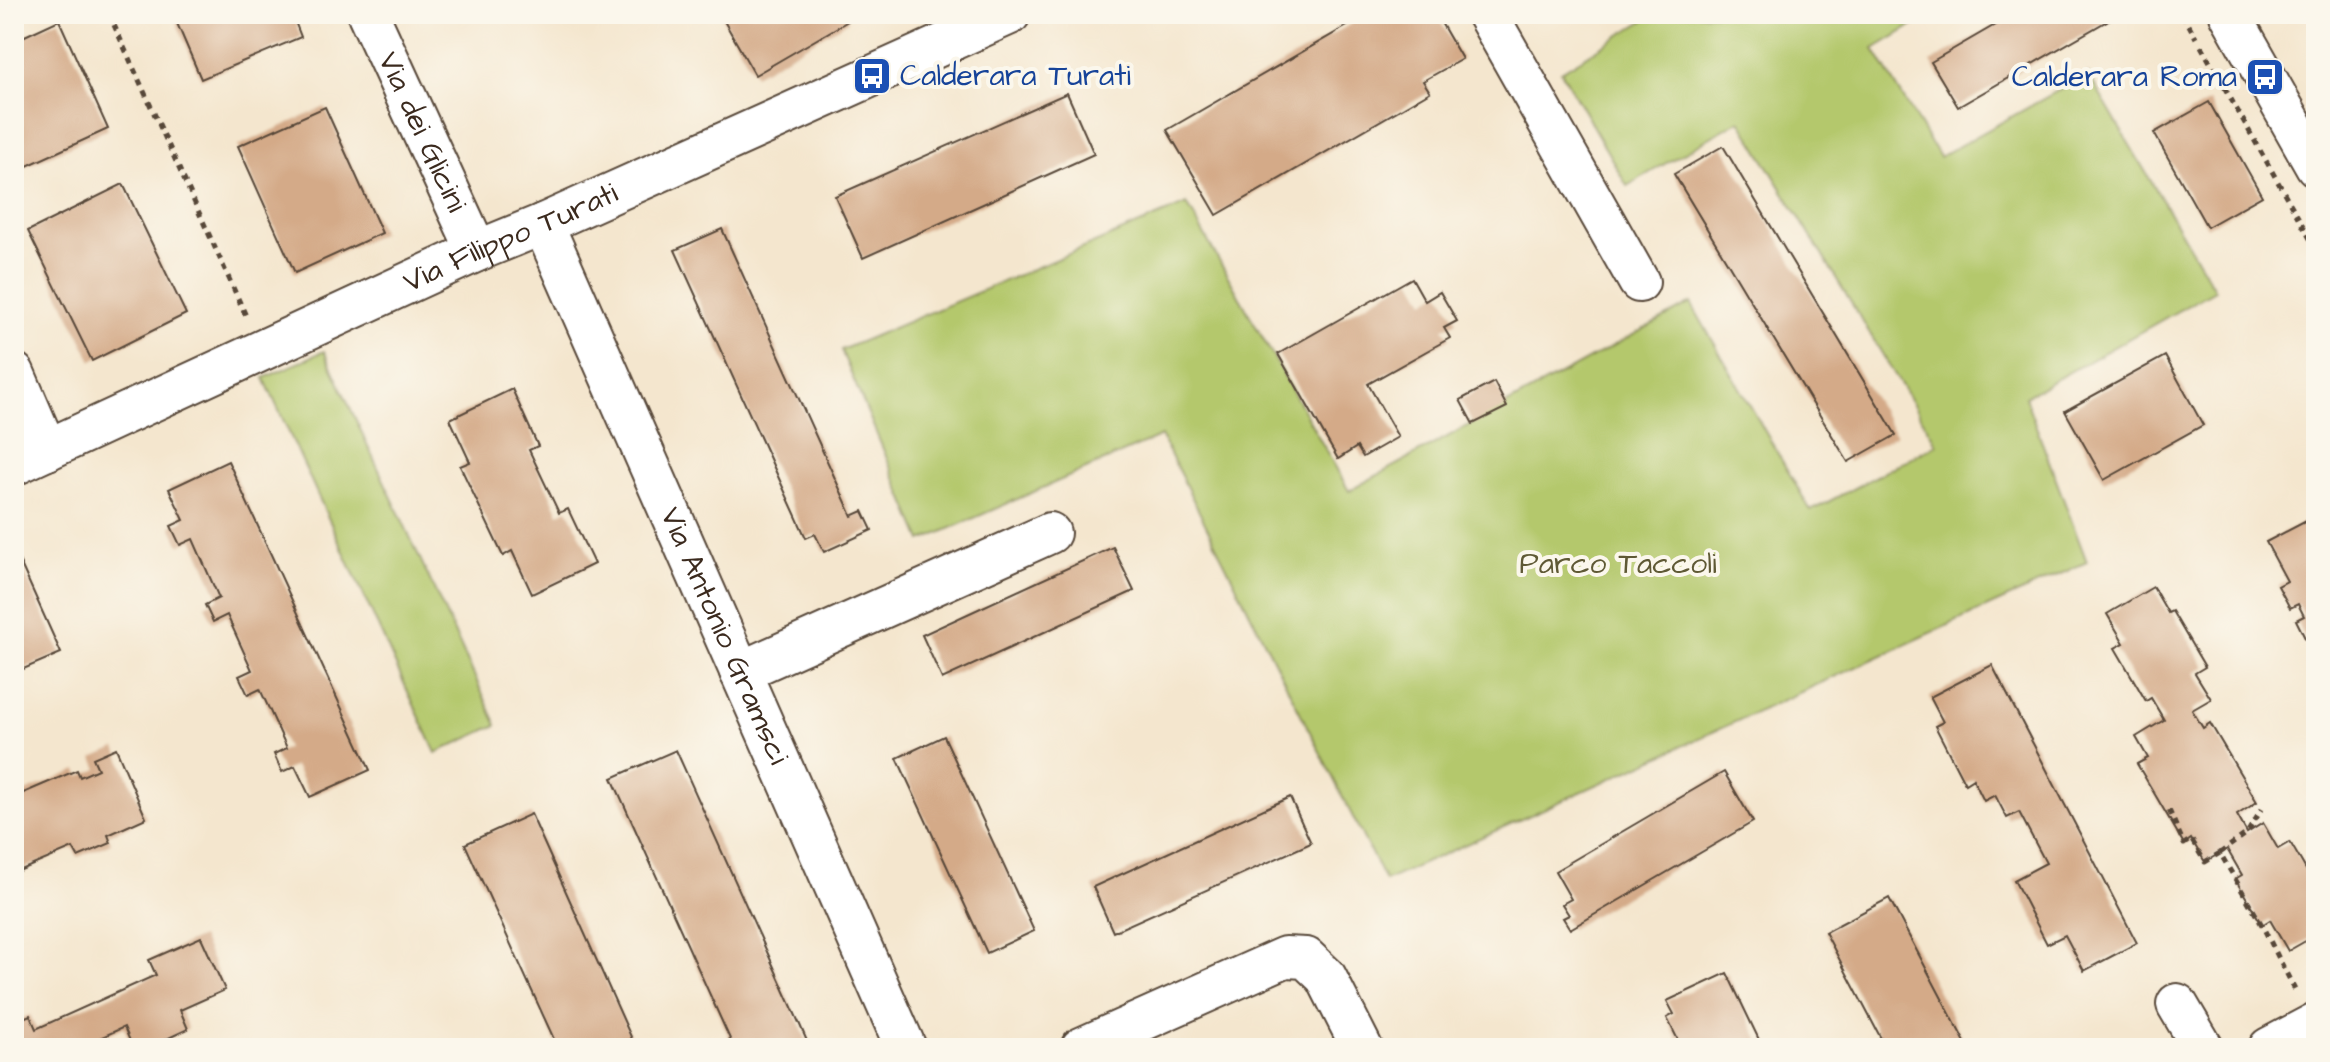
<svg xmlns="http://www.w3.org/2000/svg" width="2330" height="1062" font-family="'Architects Daughter',sans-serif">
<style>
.green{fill:#b4c86c;stroke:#787945;stroke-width:2}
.building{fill:#d4aa88}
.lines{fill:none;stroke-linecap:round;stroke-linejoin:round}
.minor-casing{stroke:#574638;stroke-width:44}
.path{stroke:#574638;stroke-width:5;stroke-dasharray:6 6;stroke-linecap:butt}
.minor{stroke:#fff;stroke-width:40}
.labels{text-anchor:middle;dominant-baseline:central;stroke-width:8;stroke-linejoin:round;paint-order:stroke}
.transit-label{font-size:30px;fill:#164399;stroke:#fbf7ec;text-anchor:start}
.street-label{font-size:30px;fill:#3b2a1e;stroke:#fbf7ec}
.park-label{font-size:30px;fill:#5f5935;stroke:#fbf7ec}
</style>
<rect width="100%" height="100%" fill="#fbf7ec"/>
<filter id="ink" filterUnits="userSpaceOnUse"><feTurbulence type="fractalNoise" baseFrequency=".0125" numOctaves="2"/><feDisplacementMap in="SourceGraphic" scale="16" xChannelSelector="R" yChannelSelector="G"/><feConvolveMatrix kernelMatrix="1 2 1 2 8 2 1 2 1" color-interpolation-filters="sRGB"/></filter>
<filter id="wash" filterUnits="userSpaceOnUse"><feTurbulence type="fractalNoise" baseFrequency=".006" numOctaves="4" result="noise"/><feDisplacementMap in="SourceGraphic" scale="32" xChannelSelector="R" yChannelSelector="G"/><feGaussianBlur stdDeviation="1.8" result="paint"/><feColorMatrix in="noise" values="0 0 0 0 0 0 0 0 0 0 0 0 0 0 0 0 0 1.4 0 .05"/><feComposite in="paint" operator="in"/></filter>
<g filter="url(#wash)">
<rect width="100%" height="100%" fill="#f4e6ce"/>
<g class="green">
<path d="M1655 14H1932L1874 49 1939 157 2088 74 2215 290 2025 397 2087 562 1385 881 1161 436 922 541 841 350 1187 204 1349 491 1691 303 1811 511 1937 444 1740 120 1627 186 1561 71Z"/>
<path d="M324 351 497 725 436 753 264 378Z"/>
</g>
<g id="blocks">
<g class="building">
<path d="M173 14H292L301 37 201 79Z"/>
<path d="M720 14H844L848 21 755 75Z"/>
<path d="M1368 14H1436L1462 59 1423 81 1430 92 1217 215 1167 130Z"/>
<path d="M2014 14H2119L1958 107 1931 62Z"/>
<path d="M59 20 108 129 14 172V41Z"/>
<path d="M1067 93 1094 154 863 258 835 196Z"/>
<path d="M2209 102 2262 196 2207 227 2154 133Z"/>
<path d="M325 107 382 233 295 273 238 146Z"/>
<path d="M1723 146 1896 435 1848 462 1674 174Z"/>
<path d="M123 184 186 314 92 361 28 231Z"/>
<path d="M722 229 852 516 863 511 872 530 824 552 815 534 806 538 675 250Z"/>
<path d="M1412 278 1425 301 1440 292 1457 321 1444 328 1450 338 1368 384 1398 437 1363 457 1357 447 1338 459 1278 354Z"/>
<path d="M2165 356 2203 425 2104 480 2065 411Z"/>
<path d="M1494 382 1507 407 1473 424 1460 400Z"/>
<path d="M512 389 538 446 529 450 559 513 568 509 594 564 532 594 512 551 503 556 460 466 470 462 450 419Z"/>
<path d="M228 461 370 770 310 797 295 766 282 772 274 754 287 748 260 689 248 695 239 676 252 670 227 615 213 622 205 605 219 598 193 539 180 545 171 526 184 520 169 489Z"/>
<path d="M2316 516V637L2307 642 2296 620 2304 616 2298 604 2290 608 2278 586 2287 581 2266 542Z"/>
<path d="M1113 547 1134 591 942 679 922 635Z"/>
<path d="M14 549 61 653 14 673Z"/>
<path d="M2153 587 2168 613 2172 611 2205 667 2195 673 2211 699 2192 710 2203 728 2210 723 2257 802 2237 815 2247 833 2263 823 2278 849 2290 842 2316 887 2313 891 2316 897V935L2288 951 2270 920 2262 925 2252 907 2235 879 2242 875 2227 849 2205 862 2191 839 2184 844 2137 764 2148 758 2136 737 2164 720 2151 698 2146 701 2115 648 2124 643 2107 614Z"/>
<path d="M1992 665 2137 943 2084 971 2065 935 2047 944 2014 880 2046 863 2019 812 2007 818 1995 795 1984 801 1973 779 1965 784 1935 726 1943 722 1930 697Z"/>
<path d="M944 736 1034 931 987 953 897 758Z"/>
<path d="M116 748 146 818 108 835 111 843 78 857 73 848 14 873V797L77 770 80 777 98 769 93 758Z"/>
<path d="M676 750 800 1025 810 1048H734L612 778Z"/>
<path d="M1724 772 1753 822 1570 929 1563 918 1569 915 1562 904 1571 899 1555 871Z"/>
<path d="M1290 797 1311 843 1113 932 1093 887Z"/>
<path d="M531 814 558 874 636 1048H558L465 844Z"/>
<path d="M1889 898 1968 1048H1886L1825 932Z"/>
<path d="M201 937 225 990 180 1010 188 1029 147 1048H133L124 1027 93 1041 96 1048H14V1022L30 1015 36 1029 156 975 149 960Z"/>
<path d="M1727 973 1763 1048H1682L1667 1018 1674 1014 1667 1001Z"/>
</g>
</g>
</g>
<g filter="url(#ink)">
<use href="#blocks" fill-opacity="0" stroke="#574638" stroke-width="2"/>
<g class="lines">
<g class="minor-casing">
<g id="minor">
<path id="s1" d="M368 14 477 251"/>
<path d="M1487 14 1639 282"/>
<path d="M2230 14 2316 166"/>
<path id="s2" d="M543 224 906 1048"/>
<path d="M14 373 47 450"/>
<path id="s3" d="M14 465 477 251 543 224 1010 14"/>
<path d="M740 672 1050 533"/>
<path d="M2177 1004 2203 1048"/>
<path d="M1081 1048 1285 957 1306 958 1326 977 1362 1048"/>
<path d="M2269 1048 2316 1023"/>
</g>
</g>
<g class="path">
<path d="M109 14 246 316"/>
<path d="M2183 14 2196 38"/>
<path d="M2201 46 2316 249"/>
<path d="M2169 810 2184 844 2191 839 2205 862 2220 853 2262 925 2297 994"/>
<path d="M2220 853 2247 833 2262 809"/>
</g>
<use href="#minor" class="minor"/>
</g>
</g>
<defs>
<g id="bus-square" transform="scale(2)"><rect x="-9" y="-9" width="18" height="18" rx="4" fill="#1a4fb4" stroke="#fbf7ec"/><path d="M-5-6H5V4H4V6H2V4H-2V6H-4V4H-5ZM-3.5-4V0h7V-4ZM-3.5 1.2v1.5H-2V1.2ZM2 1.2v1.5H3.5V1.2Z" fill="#fff"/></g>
</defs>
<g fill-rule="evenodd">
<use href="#bus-square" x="872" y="76"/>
<use href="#bus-square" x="2265" y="77"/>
</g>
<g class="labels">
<g class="transit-label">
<text x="900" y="76">Calderara Turati</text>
<text x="2237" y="77" text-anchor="end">Calderara Roma</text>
</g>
<g class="street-label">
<text stroke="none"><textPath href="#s1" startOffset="130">Via dei Glicini</textPath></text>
<text stroke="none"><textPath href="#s3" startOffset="546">Via Filippo Turati</textPath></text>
<text stroke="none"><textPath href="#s2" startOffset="450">Via Antonio Gramsci</textPath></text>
</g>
<g class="park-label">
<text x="1618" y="564">Parco Taccoli</text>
</g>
</g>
<rect width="2330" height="1062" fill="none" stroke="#fbf7ec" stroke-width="48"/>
</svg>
